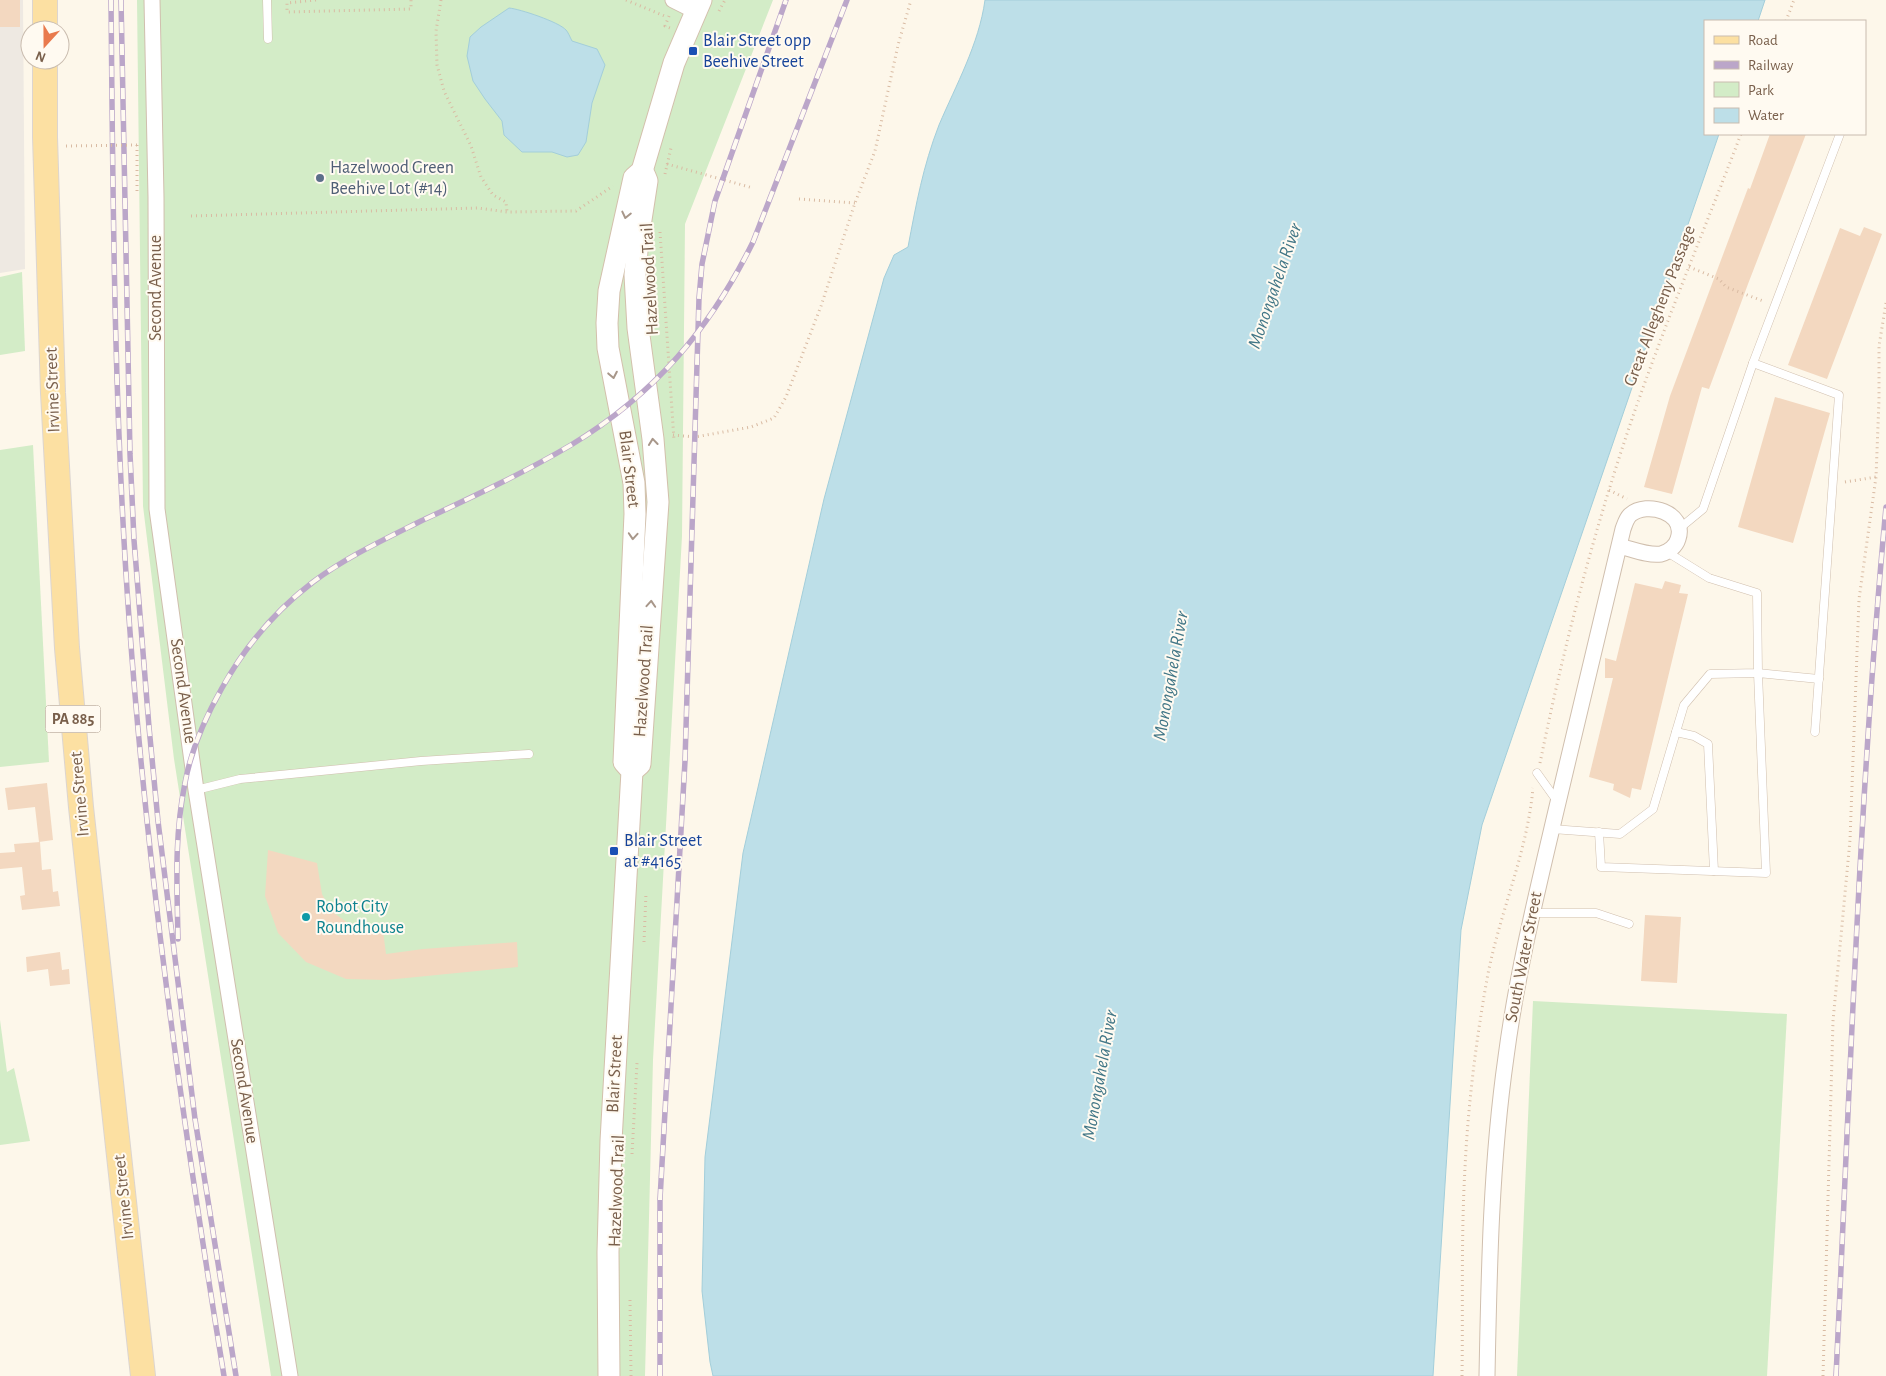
<svg xmlns="http://www.w3.org/2000/svg" width="1886" height="1376" font-family="'Alegreya Sans',sans-serif">
<style>
.industrial{fill:#eee9e2}
.green{fill:#d3ecc7}
.water{fill:#bddfe8;stroke:#a3ceda}
.building{fill:#f3d8c0}
.lines{fill:none;stroke-linecap:round;stroke-linejoin:round}
.lane-casing{stroke:#d0bfae;stroke-width:9}
.street-casing{stroke:#d0bfae;stroke-width:17}
.secondary-casing{stroke:#d3c0ac;stroke-width:23}
.primary-casing{stroke:#dcd5d0;stroke-width:26}
.path{stroke:#d9bba3;stroke-width:3;stroke-dasharray:1 4;stroke-linecap:butt}
.lane{stroke:#fff;stroke-width:8}
.street{stroke:#fff;stroke-width:15}
.secondary{stroke:#fff;stroke-width:21}
.primary{stroke:#fce0a2;stroke-width:24}
.rail-casing{stroke:#bba6c9;stroke-width:5.5}
.rail{stroke:#fffaf1;stroke-width:4;stroke-dasharray:11;stroke-linecap:butt}
.path-bridge{stroke:#d9bba3;stroke-width:3;stroke-dasharray:1 4;stroke-linecap:butt}
.oneway{stroke:#a8978a}
.transit-dot{fill:#1a4fb4;stroke:#fffaf1;stroke-width:2}
.service-dot{fill:#5c6f8a;stroke:#fffaf1;stroke-width:2}
.culture-dot{fill:#0f9aa8;stroke:#fffaf1;stroke-width:2}
.labels{text-anchor:middle;dominant-baseline:central;stroke-width:4;stroke-linejoin:round;paint-order:stroke}
.shield{fill:#fffaf1;stroke:#a18e7d;stroke-width:1}
.shield-label{font-size:16px;font-weight:bold;fill:#795f4b}
.transit-label{font-size:18px;fill:#164399;stroke:#fffaf1;text-anchor:start}
.service-label{font-size:18px;fill:#4e5e75;stroke:#fffaf1;text-anchor:start}
.street-label{font-size:18px;fill:#795f4b;stroke:#fffaf1}
.culture-label{font-size:18px;fill:#0d838f;stroke:#fffaf1;text-anchor:start}
.water-label{font-size:19px;font-style:italic;fill:#417686;stroke:#fffaf1}
</style>
<rect width="100%" height="100%" fill="#fdf7ea"/>
<path class="industrial" d="M0 0H23L25 269 0 273Z"/>
<g class="green">
<path d="M137 0H773L685 224 682 536 653 1060 645 1376H271L174 759 143 506Z"/>
<path d="M22 272 25 351 0 355V277Z"/>
<path d="M33 445 49 762 0 767V450Z"/>
<path d="M1533 1001 1787 1014 1767 1376H1517Z"/>
<path d="M0 1020 7 1072 14 1068 30 1141 0 1145Z"/>
</g>
<g class="water">
<path d="M985 0H1765L1758 21H1705V134H1719L1482 825 1461 930 1433 1376H713L710 1362 702 1291 705 1157 743 853 824 499 884 278 894 255 908 247C916 205 923 166 939 125 956 85 979 44 985 0Z"/>
<path d="M509 8C520 9 559 22 566 30 568 32 570 37 572 41L597 49 605 65 592 103 586 142 578 155 567 157 552 152H522L504 135 502 121 485 99 473 81 467 56 470 37 481 27Z"/>
</g>
<g class="building">
<rect x="0" y="0" width="20" height="27"/>
<path d="M1770 134H1806L1748 284 1709 389 1702 387 1672 494 1644 487 1670 396 1748 188 1750 189Z"/>
<path d="M1864 227 1882 234 1827 379 1788 365 1840 228 1860 236Z"/>
<path d="M1775 397 1830 413 1793 543 1738 527Z"/>
<path d="M1665 581 1681 585 1679 593 1688 594 1641 790 1632 788 1630 798 1613 790 1614 784 1589 777 1613 678H1605V658L1616 661 1635 583 1662 589Z"/>
<path d="M47 783 53 840 39 842 35 807 8 810 5 788Z"/>
<path d="M40 842 42 870 51 869 53 892 58 891 60 906 22 910 20 896 25 895 22 867 0 869V853L15 852 14 844Z"/>
<path d="M268 850 317 863 322 894 331 911 348 923 383 931 386 954 423 949 517 942 518 967 386 980 346 979 306 962 278 933 265 896Z"/>
<path d="M1645 915 1681 917 1677 983 1641 981Z"/>
<path d="M60 952 62 970 69 969 70 984 50 986 48 969 27 972 26 957Z"/>
</g>
<g class="lines">
<g class="lane-casing">
<g id="lane">
<path d="M267 0 268 39"/>
<path d="M1753 363 1839 395 1815 732"/>
<path d="M1680 528 1703 509 1753 363 1840 134"/>
<path d="M1676 732 1694 736 1708 744 1714 871"/>
<path d="M1537 773 1557 801"/>
<path d="M196 790 240 779 421 761 529 754"/>
<path d="M1552 829 1620 834 1653 809 1684 705 1710 674 1758 673 1757 593 1709 578 1667 552"/>
<path d="M1599 832 1601 867 1766 873 1758 673 1819 679"/>
<path d="M1532 913H1596L1629 924"/>
</g>
</g>
<g class="street-casing">
<g id="street">
<path d="M152 0 156 197 157 509 196 790 290 1376"/>
<path d="M673 0 695 11"/>
<path d="M1487 1376C1489 1269 1491 1162 1506 1057 1517 973 1537 892 1556 811 1578 717 1600 623 1623 529 1625 524 1626 519 1630 515 1647 500 1687 513 1678 539 1676 546 1669 552 1661 554 1648 556 1632 549 1619 546"/>
</g>
</g>
<g class="secondary-casing">
<g id="secondary">
<path d="M632 771 640 764 658 502 653 439 638 328 635 275 638 239 647 181 645 176"/>
<path d="M609 1376 608 1252 611 1141 632 771 624 762 635 514 634 483 608 348 607 323 609 291 634 178 642 171 674 63 701 0"/>
</g>
</g>
<g class="primary-casing">
<g id="primary">
<path d="M45 0V30"/>
<path d="M45 60V137L53 393 67 648 81 807 143 1376"/>
</g>
</g>
<g class="path">
<path d="M316 0 287 3V12L411 9V0"/>
<path d="M441 0 436 31 437 65 444 91 471 146 481 177 493 195 506 202 507 212"/>
<path d="M626 0 667 17"/>
<path d="M719 11 725 0"/>
<path d="M669 16 665 26 670 28"/>
<path d="M1786 21 1794 0"/>
<path d="M137 145V193"/>
<path d="M667 164 753 188"/>
<path d="M665 174 671 148"/>
<path d="M799 199 855 203"/>
<path d="M191 216 478 208 507 212 576 211 613 186"/>
<path d="M660 232 674 440"/>
<path d="M1689 267 1719 279 1726 287 1763 301"/>
<path d="M673 435 695 437 751 427 774 418 786 397 821 306 855 203 875 151 898 45 911 0"/>
<path d="M1845 482 1876 477"/>
<path d="M1609 490 1627 499"/>
<path d="M1540 763C1564 645 1594 530 1633 416 1666 321 1705 228 1741 134"/>
<path d="M644 942 646 893"/>
<path d="M632 1154 637 1063"/>
<path d="M630 1300 631 1376"/>
<path d="M1462 1376C1463 1307 1461 1237 1465 1168 1468 1105 1476 1041 1487 979 1499 914 1527 854 1533 788"/>
<path d="M1823 1376 1833 1021 1850 840 1859 599 1876 477 1879 400V346L1886 303"/>
</g>
<use href="#lane" class="lane"/>
<use href="#street" class="street"/>
<use href="#secondary" class="secondary"/>
<use href="#primary" class="primary"/>
<g class="rail-casing">
<g id="rail">
<path d="M111 0C113 206 114 412 129 618 147 872 183 1124 224 1376"/>
<path d="M121 0 130 454 134 540 149 727 158 821 195 1119 236 1376"/>
<path d="M178 939C177 885 174 837 185 783 191 750 205 718 222 688 244 648 275 611 313 582 345 558 383 540 419 522 470 498 522 474 571 445 655 394 710 329 753 242L847 0"/>
<path d="M660 1376V1199L685 761 699 298 702 264 715 201 786 0"/>
<path d="M1836 1376C1850 1086 1859 796 1886 507"/>
</g>
</g>
<use href="#rail" class="rail"/>
<path class="path-bridge" d="M66 146 137 145"/>
</g>
<defs><path id="oneway-chevron" d="M-2-3.5L2.5 0L-2 3.5" fill="none" stroke-width="1.6" stroke-linecap="round" stroke-linejoin="round" transform="scale(1.25)"/></defs>
<g class="oneway">
<use href="#oneway-chevron" transform="translate(626 215) rotate(103)"/>
<use href="#oneway-chevron" transform="translate(613 375) rotate(79)"/>
<use href="#oneway-chevron" transform="translate(653 442) rotate(-96)"/>
<use href="#oneway-chevron" transform="translate(633 536) rotate(94)"/>
<use href="#oneway-chevron" transform="translate(651 604) rotate(-86)"/>
</g>
<g class="transit-dot">
<rect x="688" y="46" width="10" height="10" rx="2.5"/>
<rect x="609" y="846" width="10" height="10" rx="2.5"/>
</g>
<circle class="service-dot" cx="320" cy="178" r="5"/>
<circle class="culture-dot" cx="306" cy="917" r="5"/>
<g class="labels">
<rect class="shield" x="45.5" y="705.5" width="55" height="27" rx="4"/>
<g class="shield-label">
<text x="73" y="719">PA 885</text>
</g>
<g class="transit-label">
<text x="703" y="41">Blair Street opp<tspan x="703" dy="21">Beehive Street</tspan></text>
<text x="624" y="841">Blair Street<tspan x="624" dy="21">at #4165</tspan></text>
</g>
<g class="service-label">
<text x="330" y="168">Hazelwood Green<tspan x="330" dy="21">Beehive Lot (#14)</tspan></text>
</g>
<g class="street-label">
<text transform="translate(650 279) rotate(-93)">Hazelwood Trail</text>
<text transform="translate(156 288) rotate(-90)">Second Avenue</text>
<text transform="translate(1660 306) rotate(-69)">Great Allegheny Passage</text>
<text transform="translate(53 390) rotate(-92)">Irvine Street</text>
<text transform="translate(629 469) rotate(83)">Blair Street</text>
<text transform="translate(644 681) rotate(-86)">Hazelwood Trail</text>
<text transform="translate(183 691) rotate(82)">Second Avenue</text>
<text transform="translate(80 794) rotate(-95)">Irvine Street</text>
<text transform="translate(1524 957) rotate(-79)">South Water Street</text>
<text transform="translate(615 1074) rotate(-87)">Blair Street</text>
<text transform="translate(244 1091) rotate(81)">Second Avenue</text>
<text transform="translate(617 1191) rotate(-88)">Hazelwood Trail</text>
<text transform="translate(124 1197) rotate(-96)">Irvine Street</text>
</g>
<g class="culture-label">
<text x="316" y="907">Robot City<tspan x="316" dy="21">Roundhouse</tspan></text>
</g>
<g class="water-label">
<text transform="translate(1275 286) rotate(-71)">Monongahela River</text>
<text transform="translate(1171 676) rotate(-80)">Monongahela River</text>
<text transform="translate(1100 1075) rotate(-80)">Monongahela River</text>
</g>
</g>
<rect x="1704" y="20" width="162" height="115" fill="#fffaf1" stroke="#c9bcaf"/>
<rect x="1714" y="36" width="25" height="8" fill="#fce0a2" stroke="#c9bcaf"/>
<text x="1748" y="45" font-size="15" fill="#795f4b">Road</text>
<rect x="1714" y="61" width="25" height="8" fill="#bba6c9" stroke="#c9bcaf"/>
<text x="1748" y="70" font-size="15" fill="#795f4b">Railway</text>
<rect x="1714" y="82" width="25" height="15" fill="#d3ecc7" stroke="#c9bcaf"/>
<text x="1748" y="95" font-size="15" fill="#795f4b">Park</text>
<rect x="1714" y="108" width="25" height="15" fill="#bddfe8" stroke="#c9bcaf"/>
<text x="1748" y="120" font-size="15" fill="#795f4b">Water</text>
<g transform="translate(45 45) rotate(201)"><circle r="24" fill="#fffaf1" stroke="#c9bcaf"/>
<path d="M0-4L9 19L0 12L-9 19Z" fill="#e97a4d"/>
<text y="-8" font-size="14" font-weight="bold" text-anchor="middle" fill="#795f4b">N</text>
</g>
</svg>
